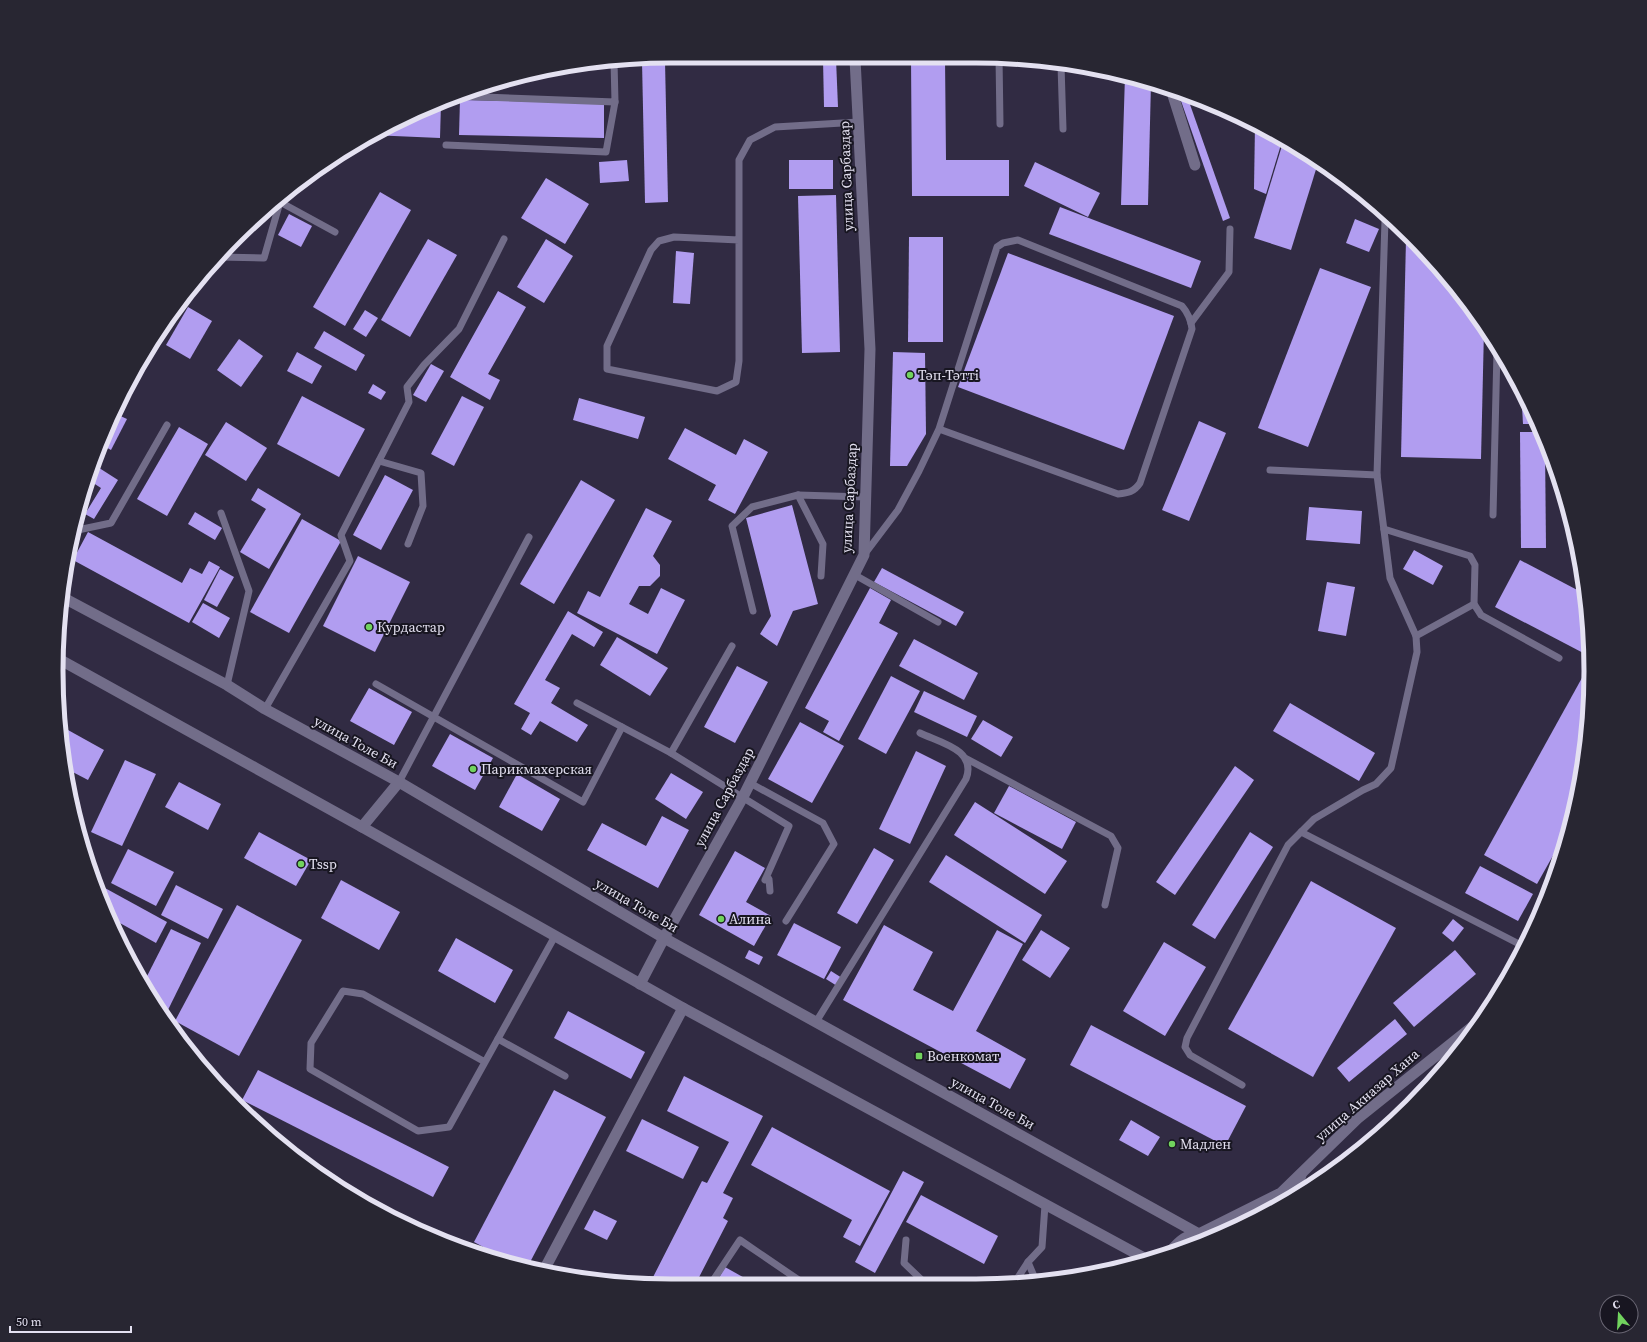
<svg xmlns="http://www.w3.org/2000/svg" width="1647" height="1342" font-family="'Source Serif 4',serif">
<style>
.building{fill:#b19df0}
.lines{fill:none;stroke-linecap:round;stroke-linejoin:round}
.service{stroke:#726d89;stroke-width:7}
.minor{stroke:#726d89;stroke-width:11}
.secondary{stroke:#726d89;stroke-width:11}
.poi-dot{fill:#71d35e;stroke:#181621;stroke-width:1.5}
.labels{text-anchor:middle;dominant-baseline:central;stroke-width:4;stroke-linejoin:round;paint-order:stroke}
.street-label{font-size:14px;fill:#e4e1f1;stroke:#181621}
.poi-label{font-size:14px;fill:#e4e1f1;stroke:#181621;text-anchor:start}
.rim{fill:none;stroke:#e4e1f1;stroke-width:5}
</style>
<rect width="100%" height="100%" fill="#312b43"/>
<g class="building">
<path d="M911 58H945L946 160H1009V196H912Z"/>
<path d="M821 59V64L672 65V60Z"/>
<path d="M823 59H836L838 107H824Z"/>
<path d="M642 61H665L668 202 645 203Z"/>
<path d="M1125 75 1151 82 1148 205H1121Z"/>
<path d="M1187 96 1230 218 1223 221 1180 98Z"/>
<path d="M460 100 604 103V138L459 135Z"/>
<path d="M435 103H441L440 138 371 135Z"/>
<path d="M1255 124 1283 138 1266 194 1254 189Z"/>
<path d="M1284 139 1318 163 1291 250 1254 238Z"/>
<path d="M627 160 629 181 600 183 599 162Z"/>
<rect x="789" y="160" width="44" height="29"/>
<path d="M1035 162 1100 193 1088 217 1024 186Z"/>
<path d="M546 178 589 204 565 244 521 218Z"/>
<path d="M380 192 411 210 345 326 313 307Z"/>
<path d="M836 195 840 352 802 353 798 196Z"/>
<path d="M1060 207 1201 261 1191 288 1049 234Z"/>
<path d="M289 214 312 226 301 247 278 235Z"/>
<path d="M1355 219 1379 229 1369 252 1346 243Z"/>
<path d="M909 237H943V342H908Z"/>
<path d="M428 239 457 255 410 337 381 320Z"/>
<path d="M546 239 573 256 544 303 517 287Z"/>
<path d="M1406 239H1410L1464 296 1484 329 1481 459 1401 457Z"/>
<path d="M676 251 694 253 690 304 673 303Z"/>
<path d="M1008 253 1174 316 1124 450 958 387Z"/>
<path d="M1320 268 1371 287 1308 447 1258 428Z"/>
<path d="M498 291 526 307 488 374 500 380 490 400 450 377Z"/>
<path d="M188 307 212 321 190 359 166 345Z"/>
<path d="M365 310 378 318 366 337 353 329Z"/>
<path d="M324 331 365 355 356 371 314 348Z"/>
<path d="M239 339 263 356 241 387 217 370Z"/>
<path d="M297 352 322 366 312 384 287 371Z"/>
<path d="M893 352 925 353 926 434 907 466H890Z"/>
<path d="M431 364 444 371 426 402 413 395Z"/>
<path d="M373 384 386 392 381 400 368 393Z"/>
<path d="M1521 389 1527 399 1537 424H1523Z"/>
<path d="M302 396 365 429 339 477 277 444Z"/>
<path d="M462 396 484 407 454 466 431 454Z"/>
<path d="M579 398 645 417 638 439 573 420Z"/>
<path d="M116 414 127 419 111 450 102 445Z"/>
<path d="M1199 421 1226 433 1189 521 1162 510Z"/>
<path d="M226 422 267 448 246 481 205 455Z"/>
<path d="M179 427 208 444 167 516 137 499Z"/>
<path d="M685 428 736 455 744 439 768 452 735 514 708 500 716 485 668 459Z"/>
<path d="M1520 432H1540L1545 446 1546 548H1521Z"/>
<path d="M93 464 118 480 94 519 85 514 101 488 87 479Z"/>
<path d="M385 475 413 490 381 550 353 535Z"/>
<path d="M581 480 615 500 554 604 520 584Z"/>
<path d="M258 488 301 514 269 569 240 552 266 509 251 500Z"/>
<path d="M792 505 818 604 793 611 777 646 760 634 771 616 746 518Z"/>
<path d="M1309 507 1362 511 1360 544 1306 540Z"/>
<path d="M646 508 672 521 653 556 660 565V576L650 586H639L629 604 648 614 661 588 685 600 657 654 577 613 588 591 600 597Z"/>
<path d="M195 512 222 528 215 540 188 524Z"/>
<path d="M302 519 341 541 289 633 250 612Z"/>
<path d="M88 532 182 583 190 568 202 574 209 561 220 567 189 623 73 560Z"/>
<path d="M1414 550 1443 566 1433 585 1403 569Z"/>
<path d="M358 556 410 582 375 652 323 626Z"/>
<path d="M1520 560 1583 593 1590 631 1589 656 1495 607Z"/>
<path d="M882 568 964 612 956 626 874 582Z"/>
<path d="M220 569 234 577 217 607 204 600Z"/>
<path d="M1327 582 1355 587 1346 636 1318 631Z"/>
<path d="M870 588 891 600 879 623 898 633 839 741 823 732 829 721 805 708Z"/>
<path d="M203 603 230 618 219 638 192 622Z"/>
<path d="M568 611 603 632 594 647 572 634 545 680 560 688 551 703 588 725 577 742 540 721 531 735 521 729 530 713 514 704Z"/>
<path d="M617 637 668 668 650 696 600 665Z"/>
<path d="M914 639 978 673 964 700 899 666Z"/>
<path d="M737 666 768 682 735 743 704 727Z"/>
<path d="M1588 667 1586 751 1568 829 1537 884 1484 855Z"/>
<path d="M891 676 920 691 886 754 858 739Z"/>
<path d="M369 688 412 712 394 745 350 721Z"/>
<path d="M924 691 977 716 967 737 914 712Z"/>
<path d="M1290 703 1375 753 1359 781 1273 731Z"/>
<path d="M983 720 1013 737 1001 757 971 739Z"/>
<path d="M800 722 844 746 812 803 768 779Z"/>
<path d="M59 725 104 750 88 780 65 768Z"/>
<path d="M450 734 493 758 475 790 432 766Z"/>
<path d="M916 751 946 766 910 844 879 829Z"/>
<path d="M125 760 156 774 122 846 91 832Z"/>
<path d="M1235 766 1254 780 1175 895 1156 882Z"/>
<path d="M671 773 703 792 686 819 655 799Z"/>
<path d="M517 774 560 799 542 831 499 807Z"/>
<path d="M179 782 221 804 208 830 165 807Z"/>
<path d="M1009 786 1076 822 1062 849 994 813Z"/>
<path d="M975 802 1067 861 1045 894 954 835Z"/>
<path d="M662 816 689 830 658 888 587 850 602 823 646 846Z"/>
<path d="M259 832 311 860 296 886 244 858Z"/>
<path d="M1250 832 1273 847 1215 939 1192 925Z"/>
<path d="M874 848 894 860 857 924 837 913Z"/>
<path d="M128 849 174 872 156 906 111 883Z"/>
<path d="M735 851 765 868 746 902 771 916 754 946 699 915Z"/>
<path d="M946 855 1042 915 1025 943 929 882Z"/>
<path d="M1561 856 1558 868 1543 903 1537 900Z"/>
<path d="M1480 866 1533 894 1518 921 1465 893Z"/>
<path d="M341 880 400 912 379 950 321 918Z"/>
<path d="M1311 881 1396 928 1313 1077 1228 1029Z"/>
<path d="M94 882 167 922 156 943 109 917Z"/>
<path d="M176 885 223 909 208 939 161 915Z"/>
<path d="M237 905 302 940 239 1056 175 1021Z"/>
<path d="M1453 919 1464 928 1453 942 1442 933Z"/>
<path d="M794 923 841 947 824 979 777 955Z"/>
<path d="M884 925 933 952 913 990 953 1011 997 930 1023 944 976 1031 1026 1059 1010 1089 843 1000Z"/>
<path d="M171 929 201 943 164 1018 143 984Z"/>
<path d="M1041 930 1070 948 1050 978 1022 960Z"/>
<path d="M456 938 513 970 495 1003 438 971Z"/>
<path d="M1164 942 1206 967 1165 1036 1123 1011Z"/>
<path d="M749 950 763 957 759 965 745 958Z"/>
<path d="M1455 950 1476 974 1414 1027 1393 1003Z"/>
<path d="M831 971 842 978 837 986 826 979Z"/>
<path d="M568 1011 645 1052 631 1079 554 1038Z"/>
<path d="M1395 1019 1407 1034 1349 1082 1337 1068Z"/>
<path d="M1091 1025 1246 1106 1225 1146 1070 1065Z"/>
<path d="M258 1070 449 1167 433 1197 242 1100Z"/>
<path d="M684 1076 763 1116 723 1193 733 1198 723 1218 728 1221 695 1285H649L702 1181 707 1183 729 1142 667 1111Z"/>
<path d="M554 1090 606 1117 527 1268 519 1266 474 1242Z"/>
<path d="M642 1119 699 1147 683 1179 626 1151Z"/>
<path d="M1131 1120 1160 1137 1148 1156 1119 1140Z"/>
<path d="M772 1127 890 1191 860 1246 843 1237 852 1220 751 1165Z"/>
<path d="M903 1171 924 1182 875 1273 855 1262Z"/>
<path d="M328 1172 345 1186 343 1188 324 1176Z"/>
<path d="M921 1195 998 1236 984 1264 906 1222Z"/>
<path d="M594 1210 617 1221 607 1240 584 1229Z"/>
<path d="M725 1267 757 1285H715Z"/>
</g>
<g class="lines">
<g class="service">
<path d="M999 57 1000 124"/>
<path d="M1061 65 1063 129"/>
<path d="M457 96 615 102 614 61"/>
<path d="M446 145 606 152 615 102"/>
<path d="M280 198V202L335 232"/>
<path d="M739 240 674 237 659 241 651 250 607 346V369L717 391 736 382 739 361V160L750 140 775 127 859 122"/>
<path d="M218 257 264 258 280 202"/>
<path d="M1191 323 1229 272 1230 229"/>
<path d="M379 461 421 473 423 506 408 544"/>
<path d="M1270 470 1377 475"/>
<path d="M798 495 823 544 821 576"/>
<path d="M221 513 249 591 227 685"/>
<path d="M1493 515 1497 351"/>
<path d="M1384 529 1470 556 1475 565 1474 604 1481 615 1559 658"/>
<path d="M73 531 111 523 167 425"/>
<path d="M864 555 898 510 919 471 939 429 997 247 1003 243 1018 240 1182 306C1188 313 1191 320 1192 329L1140 483C1134 492 1128 493 1118 494L939 429"/>
<path d="M855 575 938 622"/>
<path d="M753 611 732 526 752 507 798 495 865 497"/>
<path d="M1416 636 1474 604"/>
<path d="M732 646 671 753 789 826 765 880 769 879 770 891"/>
<path d="M376 684 583 802 622 727"/>
<path d="M577 703 671 753"/>
<path d="M265 709 350 561 341 535 409 402 407 387 424 365 459 329 504 239"/>
<path d="M967 759 1111 836 1118 848 1105 905"/>
<path d="M399 782 529 537"/>
<path d="M750 783 823 823 834 844 786 921"/>
<path d="M1301 832 1523 946"/>
<path d="M816 1022 966 779C977 750 941 743 920 733"/>
<path d="M498 1039 565 1076"/>
<path d="M485 1062 363 994 343 991 311 1043 310 1069 418 1131 449 1127 555 936"/>
<path d="M1242 1085 1190 1055 1185 1047 1187 1038 1288 845 1314 819 1363 790 1376 784 1391 768 1417 652 1416 636 1390 578 1377 475 1385 220 1387 215"/>
<path d="M906 1240 904 1263 927 1285"/>
<path d="M1036 1281 1028 1262 1042 1247 1045 1205"/>
<path d="M710 1285 740 1240 806 1285"/>
<path d="M1013 1285 1028 1262"/>
</g>
<g class="minor">
<path d="M1171 89 1195 165"/>
<path d="M664 938 743 797 864 555 870 349 855 59"/>
<path d="M544 1270 683 1008"/>
</g>
<g class="secondary">
<path d="M62 597 227 685 265 709 399 782 664 938 1199 1234"/>
<path d="M57 658 362 827 683 1008 1148 1260"/>
<path d="M362 827 399 782"/>
<path d="M640 984 664 938"/>
<path d="M1295 1193 1301 1175"/>
<path d="M1269 1210 1281 1193 1357 1119 1477 1023"/>
<path d="M1199 1234 1279 1194"/>
<path d="M1171 1251C1179 1241 1188 1233 1202 1234"/>
</g>
</g>
<g class="poi-dot">
<circle cx="910" cy="375" r="4"/>
<circle cx="369" cy="627" r="4"/>
<circle cx="473" cy="769" r="4"/>
<circle cx="301" cy="864" r="4"/>
<circle cx="721" cy="919" r="4"/>
<rect x="915" y="1052" width="8" height="8" rx="2"/>
<circle cx="1172" cy="1144" r="4"/>
</g>
<g class="labels">
<g class="street-label">
<text transform="translate(846 176) rotate(-92)">улица Сарбаздар</text>
<text transform="translate(849 498) rotate(-87)">улица Сарбаздар</text>
<text transform="translate(356 742) rotate(29)">улица Толе Би</text>
<text transform="translate(724 797) rotate(-62)">улица Сарбаздар</text>
<text transform="translate(637 905) rotate(30)">улица Толе Би</text>
<text transform="translate(1367 1095) rotate(-41)">улица Акназар Хана</text>
<text transform="translate(993 1103) rotate(29)">улица Толе Би</text>
</g>
<g class="poi-label">
<text x="918" y="375">Тәп-Тәтті</text>
<text x="377" y="627">Курдастар</text>
<text x="481" y="769">Парикмахерская</text>
<text x="309" y="864">Tssp</text>
<text x="729" y="919">Алина</text>
<text x="927" y="1056">Военкомат</text>
<text x="1180" y="1144">Мадлен</text>
</g>
</g>
<path d="M0 0H1647V1342H0ZM671 63H976A608 608 0 0 1 1584 671V671A608 608 0 0 1 976 1279H671A608 608 0 0 1 63 671V671A608 608 0 0 1 671 63Z" fill="#282632" fill-rule="evenodd"/>
<path class="rim" d="M671 63H976A608 608 0 0 1 1584 671V671A608 608 0 0 1 976 1279H671A608 608 0 0 1 63 671V671A608 608 0 0 1 671 63Z"/>
<g transform="translate(1619 1314) rotate(342)"><circle r="19" fill="#181621" stroke="#6a6774"/>
<path d="M0-3L7 15L0 10L-7 15Z" fill="#71d35e"/>
<text y="-6" font-size="11" font-weight="bold" text-anchor="middle" fill="#e4e1f1">С</text>
</g>
<path d="M10 1326v6h121v-6" fill="none" stroke="#e4e1f1" stroke-width="2"/>
<text x="16" y="1326" font-size="12" fill="#e4e1f1" stroke="#181621" stroke-width="3" paint-order="stroke">50 m</text>
</svg>
